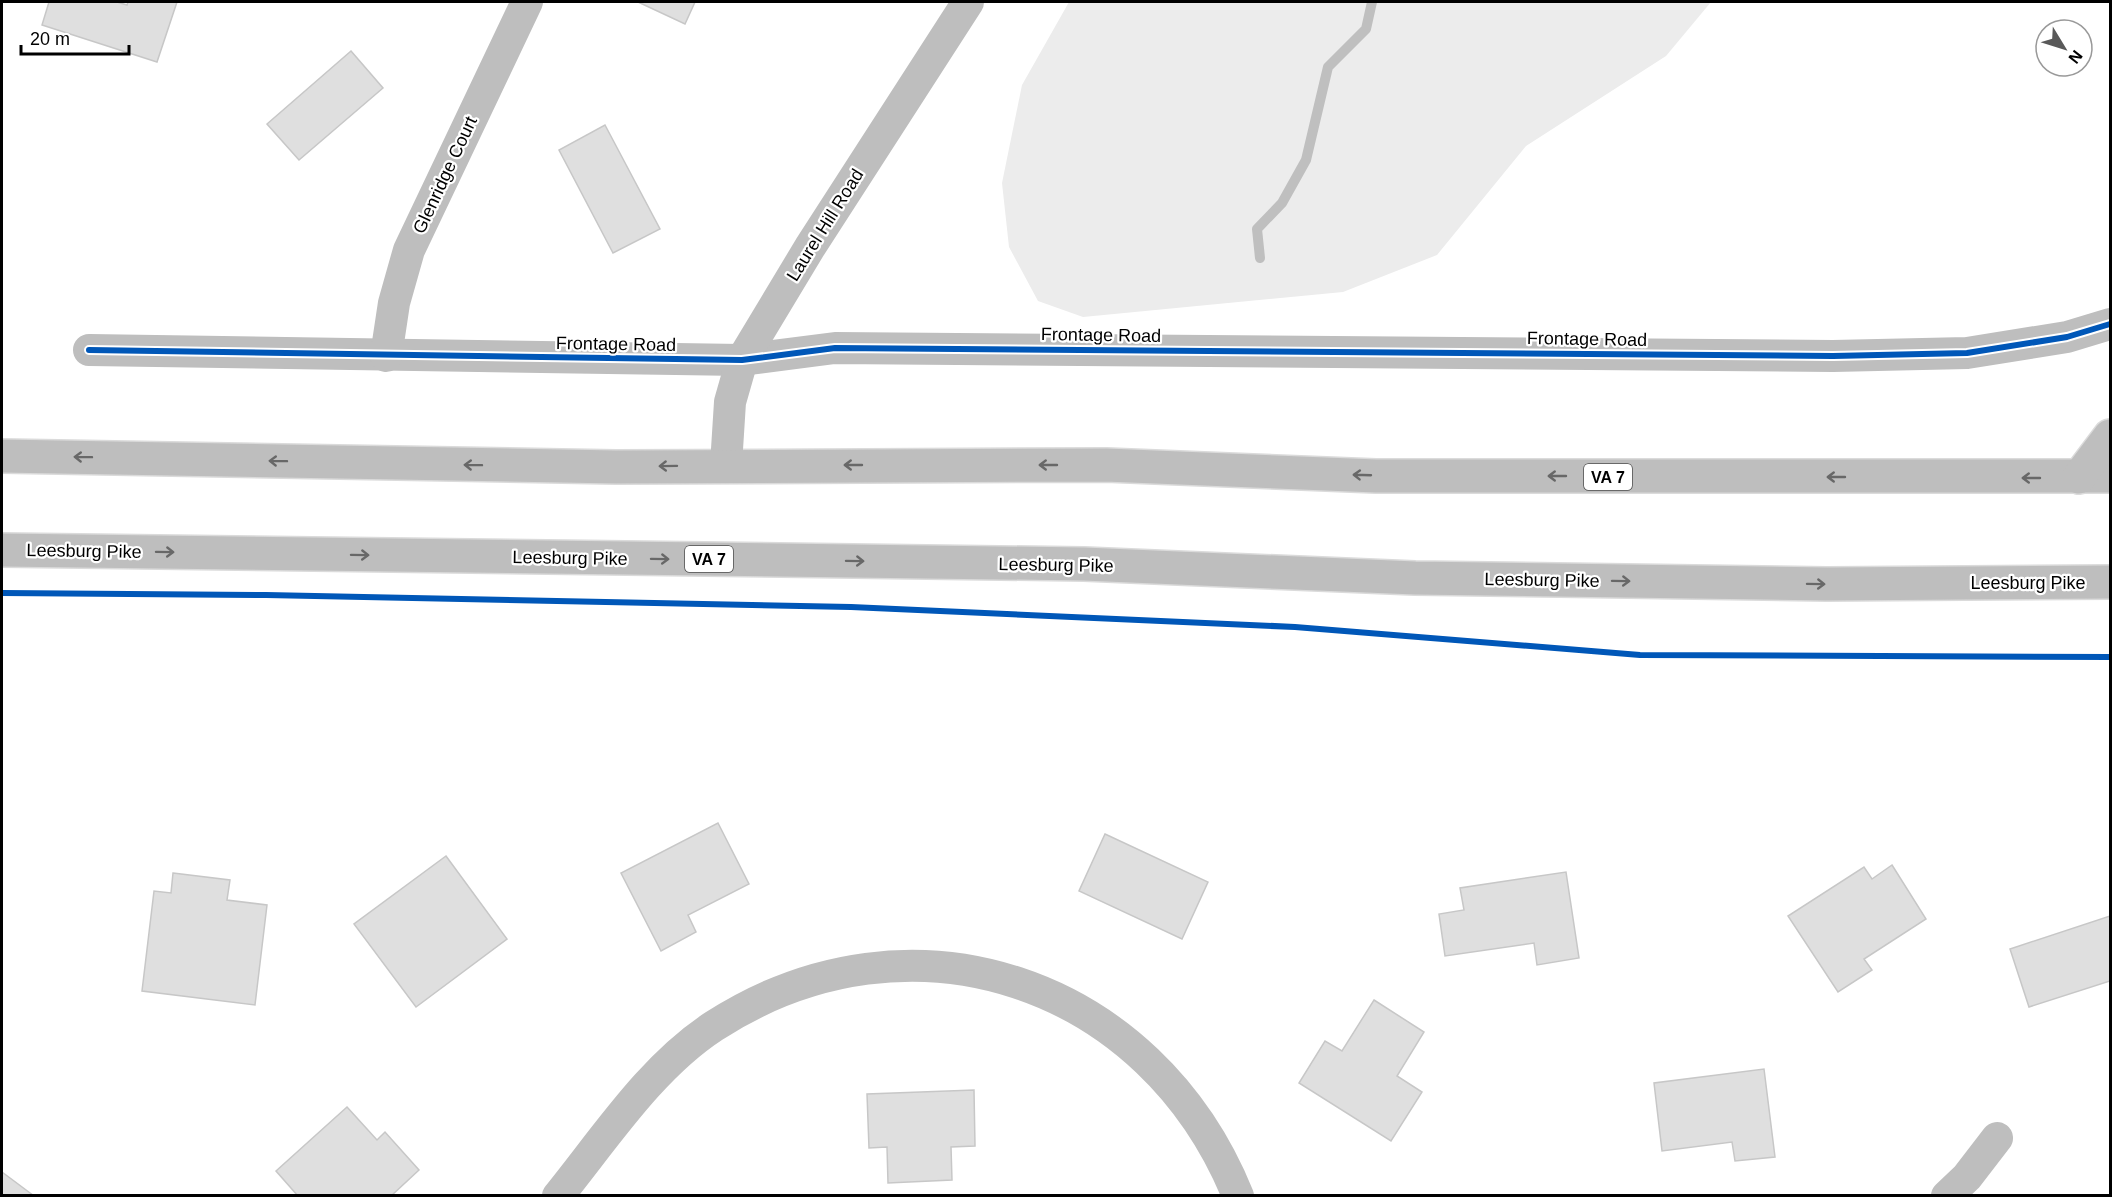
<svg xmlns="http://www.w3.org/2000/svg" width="2112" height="1197" font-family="Helvetica,sans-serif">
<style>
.green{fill:#ececec}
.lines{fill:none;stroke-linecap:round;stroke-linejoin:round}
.stream{stroke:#bfbfbf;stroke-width:10}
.building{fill:#dfdfdf;stroke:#c7c7c7;stroke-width:1.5}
.highway-casing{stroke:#dbdbdb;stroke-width:36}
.street{stroke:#bebebe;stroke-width:32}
.highway{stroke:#bebebe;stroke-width:33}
.cycleway-casing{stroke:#fff;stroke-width:10}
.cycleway{stroke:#0057b8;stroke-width:6}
.oneway{stroke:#686868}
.labels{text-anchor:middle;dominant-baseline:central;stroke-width:4.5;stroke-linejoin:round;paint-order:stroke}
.shield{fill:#fff;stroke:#4c4c4c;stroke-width:1.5}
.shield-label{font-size:16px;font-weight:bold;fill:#000}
.street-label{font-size:18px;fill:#000;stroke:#fff}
</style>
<rect width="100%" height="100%" fill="#fff"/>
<path class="green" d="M1069 2H1711L1666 56 1526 146 1437 255 1343 292 1083 317 1038 301 1009 247 1002 183 1022 85Z"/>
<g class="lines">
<path class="stream" d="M1260 258 1257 229 1282 203 1306 160 1328 67 1366 29 1372 2"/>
</g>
<g class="building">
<path d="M49 2H117L127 5 128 2H177L157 62 42 25Z"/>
<path d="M638 2H695L685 24Z"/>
<path d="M351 51 383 88 299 160 267 124Z"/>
<path d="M605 125 660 229 613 253 559 150Z"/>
<path d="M718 823 749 884 688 915 696 932 661 951 621 873Z"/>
<path d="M1105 834 1208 882 1182 939 1079 891Z"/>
<path d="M446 856 507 939 416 1007 354 924Z"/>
<path d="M1892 865 1926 919 1864 959 1872 970 1838 992 1788 916 1864 867 1872 879Z"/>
<path d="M1566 872 1579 958 1537 965 1534 943 1445 956 1439 914 1464 910 1460 888Z"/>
<path d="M173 873 230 880 227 900 267 905 255 1005 142 991 154 891 171 893Z"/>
<path d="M2110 916V981L2029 1007 2010 949Z"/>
<path d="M1374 1000 1424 1032 1397 1076 1422 1092 1391 1141 1299 1083 1325 1041 1342 1051Z"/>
<path d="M1764 1069 1775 1157 1735 1161 1732 1142 1662 1151 1654 1083Z"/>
<path d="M974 1090 975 1146 951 1147 952 1180 888 1183 887 1147 869 1148 867 1094Z"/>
<path d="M347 1107 377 1140 385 1132 419 1170 391 1196H298L276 1171Z"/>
<path d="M2 1172 34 1196H2Z"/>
</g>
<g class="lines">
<g class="highway-casing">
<g id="highway">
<path d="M2 456 616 467 1106 465 1376 476H2110"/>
<path d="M2079 477 2110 436"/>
<path d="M2 550 1084 564 1415 578 1827 584 2110 582"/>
</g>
</g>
<g class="street">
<path d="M89 350 742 360 835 348 1833 356 1967 353 2067 337 2110 324"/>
<path d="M386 356 394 303 409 250 527 2"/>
<path d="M726 465 730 402 742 360 810 247 968 2"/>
<path d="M558 1196C605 1138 651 1067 714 1026 911 899 1151 981 1238 1196"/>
<path d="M1947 1196 1967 1177 1997 1138"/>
</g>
<use href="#highway" class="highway"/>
<g class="cycleway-casing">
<g id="cycleway">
<path d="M89 350 742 360 835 348 1833 356 1967 353 2067 337 2110 324"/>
<path d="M2 593 266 595 851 607 1295 627 1640 655 2110 657"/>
</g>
</g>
<use href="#cycleway" class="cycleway"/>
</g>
<defs><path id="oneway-shaft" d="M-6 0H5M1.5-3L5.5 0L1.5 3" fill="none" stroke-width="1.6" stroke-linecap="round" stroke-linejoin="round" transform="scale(1.5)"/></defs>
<g class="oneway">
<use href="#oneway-shaft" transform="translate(83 457) rotate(-179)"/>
<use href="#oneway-shaft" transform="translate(278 461) rotate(-179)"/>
<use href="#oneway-shaft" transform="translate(473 465) rotate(-179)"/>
<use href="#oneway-shaft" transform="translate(853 465) rotate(-180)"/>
<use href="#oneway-shaft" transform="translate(1048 465) rotate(-180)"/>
<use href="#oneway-shaft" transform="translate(668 466) rotate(179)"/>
<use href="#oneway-shaft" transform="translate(1362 475) rotate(-178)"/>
<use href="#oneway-shaft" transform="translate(1557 476) rotate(-180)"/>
<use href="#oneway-shaft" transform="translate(1836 477) rotate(-180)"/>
<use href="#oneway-shaft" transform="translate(2031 478) rotate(-180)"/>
<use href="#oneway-shaft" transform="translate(165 552) rotate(1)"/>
<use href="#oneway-shaft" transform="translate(360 555) rotate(1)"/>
<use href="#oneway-shaft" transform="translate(660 559) rotate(1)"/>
<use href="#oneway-shaft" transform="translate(855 561) rotate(1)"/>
<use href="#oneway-shaft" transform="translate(1621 581) rotate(1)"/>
<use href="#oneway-shaft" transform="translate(1816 584) rotate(1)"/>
</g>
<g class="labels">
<g class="shield">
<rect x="1584" y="464" width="48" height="26" rx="4.5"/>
<rect x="685" y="546" width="48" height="26" rx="4.5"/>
</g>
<g class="shield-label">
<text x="1608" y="477">VA 7</text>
<text x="709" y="559">VA 7</text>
</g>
<g class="street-label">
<text transform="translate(445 175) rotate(-65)">Glenridge Court</text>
<text transform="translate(825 225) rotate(-58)">Laurel Hill Road</text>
<text transform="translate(1101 335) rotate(1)">Frontage Road</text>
<text transform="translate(1587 339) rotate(1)">Frontage Road</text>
<text transform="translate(616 344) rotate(1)">Frontage Road</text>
<text transform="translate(84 551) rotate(1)">Leesburg Pike</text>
<text transform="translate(570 558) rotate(1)">Leesburg Pike</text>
<text transform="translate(1056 565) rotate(1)">Leesburg Pike</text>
<text transform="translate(1542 580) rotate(1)">Leesburg Pike</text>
<text x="2028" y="583">Leesburg Pike</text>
</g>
</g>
<rect width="2112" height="1197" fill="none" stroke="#000000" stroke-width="6"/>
<g transform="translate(2064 48) rotate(128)"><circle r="28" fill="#ffffff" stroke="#999999" stroke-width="1.5"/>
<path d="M0-4.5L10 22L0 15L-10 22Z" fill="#595959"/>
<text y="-9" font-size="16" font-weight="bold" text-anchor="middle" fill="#000000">N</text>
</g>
<path d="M21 45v9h108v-9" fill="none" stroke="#000000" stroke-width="3"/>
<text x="30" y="45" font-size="18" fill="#000000" stroke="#ffffff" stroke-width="4.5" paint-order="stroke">20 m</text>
</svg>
